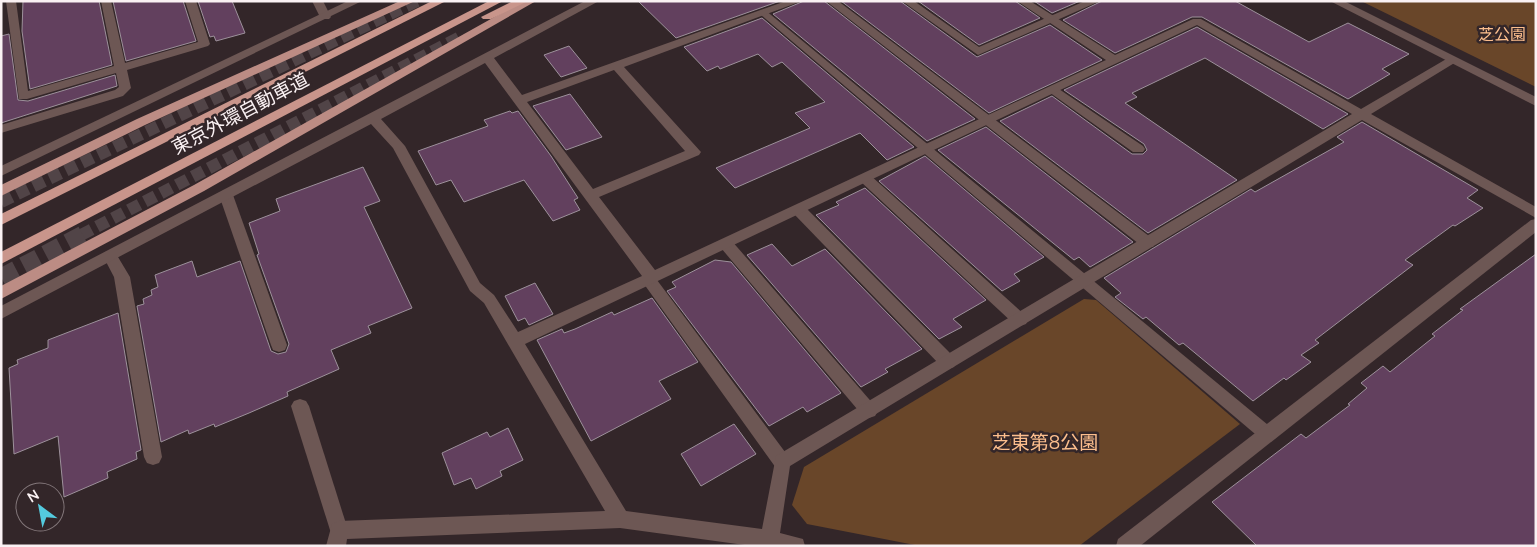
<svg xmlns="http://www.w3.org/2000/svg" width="1537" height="547" font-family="Mulish,'Noto Sans JP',sans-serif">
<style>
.green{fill:#694629}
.building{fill:#62405e;stroke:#9d919b}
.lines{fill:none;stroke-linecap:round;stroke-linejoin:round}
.trunk-tunnel-far1{stroke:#514447;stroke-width:12;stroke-dasharray:12 6;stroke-linecap:butt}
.trunk-tunnel{stroke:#514447;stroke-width:17;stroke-dasharray:17 8;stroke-linecap:butt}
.service{fill:#6d5754;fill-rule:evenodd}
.minor{fill:#6d5754;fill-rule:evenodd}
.tertiary{fill:#6d5754;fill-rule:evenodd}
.trunk{fill:#bc8c84;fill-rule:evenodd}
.motorway{fill:#c9958b;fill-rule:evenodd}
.labels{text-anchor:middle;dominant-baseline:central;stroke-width:5;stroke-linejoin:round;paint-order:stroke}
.far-park-label{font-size:16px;fill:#fcbe8d;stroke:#332629}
.street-label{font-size:19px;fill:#faf1f3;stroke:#332629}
.park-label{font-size:19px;fill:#fcbe8d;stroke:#332629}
</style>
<rect width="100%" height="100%" fill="#332629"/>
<g class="green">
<path d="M1361 1H1536V87Z"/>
<path d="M1084 299 1096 300 1240 424 1079 546H920L807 524 792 505 804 467Z"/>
</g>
<g class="building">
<path d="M23 1H99L112 65 30 89 22 31Z"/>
<path d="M113 1H183L196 41 126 61Z"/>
<path d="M198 1H232L245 33 216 41 214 36 210 37Z"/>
<path d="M638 1H780L676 38Z"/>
<path d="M804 1H824L975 119 927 141 773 14Z"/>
<path d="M841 1H900L977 57 1050 25 1102 60 989 113Z"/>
<path d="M918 1H1015L1040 18 979 45Z"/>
<path d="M1034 1H1080L1052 13Z"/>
<path d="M1102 1H1235L1309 42 1348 23 1409 54 1382 69 1390 74 1348 99 1202 17H1192L1115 53 1063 20Z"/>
<path d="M762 18 914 147 887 160 860 133 735 188 716 168 810 128 795 113 825 102 782 62 772 67 758 54 720 69 718 66 707 71 684 47Z"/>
<path d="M1197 27 1348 114 1323 129 1205 58 1132 93 1137 97 1125 103 1237 180 1148 233 1000 121 1052 96 1132 154H1143L1147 150 1144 144 1064 90Z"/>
<path d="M9 34 18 100 28 101 115 75 117 86 1 123V36Z"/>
<path d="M569 46 587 68 561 77 544 55Z"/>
<path d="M570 94 602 137 566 150 533 106Z"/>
<path d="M510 111 512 113 518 111 551 156 578 198 574 200 580 210 553 221 524 180 464 202 451 180 436 185 418 151 488 126 484 120Z"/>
<path d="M1362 122 1478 190 1467 198 1483 208 1455 226 1453 225 1405 260 1413 265 1315 340 1319 343 1301 355 1311 362 1286 380 1284 378 1253 401 1183 343 1179 345 1146 317 1143 319 1115 297 1121 293 1104 278 1251 189 1255 192 1344 142 1337 137Z"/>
<path d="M986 127 1133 242 1090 267 1079 257 1074 260 938 150Z"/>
<path d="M925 156 1044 257 1014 274 1020 281 1002 291 879 181Z"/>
<path d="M363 167 380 201 364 207 412 308 368 326 371 333 331 350 339 369 287 392 288 396 249 413 215 427 214 424 189 434 188 430 161 442 137 306 144 304 143 299 152 295 151 290 158 287 155 275 192 261 197 277 240 261 271 351 278 354 286 352 289 344 257 255 259 254 249 223 280 211 276 199Z"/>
<path d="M865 188 986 300 953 319 962 327 939 339 816 215 839 205 836 202Z"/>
<path d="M772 244 792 266 825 249 922 349 885 369 888 372 861 387 747 255Z"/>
<path d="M1536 254V546H1257L1212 502 1301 434 1306 438 1350 405 1348 404 1367 388 1361 383 1383 366 1390 372 1435 336 1432 334 1463 310 1460 309Z"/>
<path d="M715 260 731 262 841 393 807 412 803 407 769 426 667 291 676 287 672 282Z"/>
<path d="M535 283 553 314 529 325 525 318 518 321 505 296Z"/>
<path d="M652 298 698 362 659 381 671 399 591 441 537 340 562 329 564 333 575 329 612 312 614 315Z"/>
<path d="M118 313 141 450 136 452 137 459 107 472 108 478 64 497 58 436 14 454 9 368 18 364 17 360 48 348V340Z"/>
<path d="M734 424 756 454 701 486 681 454Z"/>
<path d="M508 428 523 460 500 471 502 476 476 489 471 478 454 485 442 453 487 432 490 437Z"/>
</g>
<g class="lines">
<g class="trunk-tunnel-far1">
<path d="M1 202 417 1"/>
<path d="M81 235 462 36"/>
</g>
<path class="trunk-tunnel" d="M1 277 83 234"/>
<g class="service">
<path d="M6 1H16L28 91 114 66 101 1H111L125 63 198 42 185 1H196L210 44 208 46 127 70 131 88 123 96 1 133V125L115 90 119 87 116 73 27 99H19Z"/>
<path d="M312 1H323L331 17 329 19H321Z"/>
<path d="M826 1H838L1153 239 1155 243 1153 247H1143Z"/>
<path d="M902 1H914L979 47 1085 1H1100L978 55Z"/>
<path d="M765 10 1273 429 1276 434 1273 439 1267 442 1261 439 761 15 759 13Z"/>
<path d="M1053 85 1143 146 1145 149 1143 152H1133L1049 92 1047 89Z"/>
<path d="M865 173 870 175 1026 316 1028 320 1026 324 1020 326 1014 324 860 181 858 178Z"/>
<path d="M226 190 233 195 287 345 285 350 279 352 273 350 271 345 219 195Z"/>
<path d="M799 205 804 206 954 357 956 362 954 367 948 369 942 367 794 214 792 210 794 206Z"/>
<path d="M726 239 731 240 875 406 878 411 875 416 869 418 863 416 721 248 719 244 721 240Z"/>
<path d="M110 251 115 252 130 277 162 457 159 463 153 465 147 463 144 457 114 277 103 256 105 252Z"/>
<path d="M649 274 654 276 788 456 791 462 788 468 782 470 776 468 644 284 641 280 644 276Z"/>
<path d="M300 399 306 401 309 406 348 530 346 536 339 539 332 536 330 530 291 406 294 401Z"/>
</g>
<g class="minor">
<path d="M348 1H362L1 176V166Z"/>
<path d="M585 1H599L494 58 522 95 786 1H802L624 67 701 152 699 155 599 197 655 270 1106 60 1017 1H1030L1115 55 1193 19H1201L1361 109 1448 58H1456V62L1371 114 1536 207V218L1362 120 790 466 780 533 803 539 805 546H752L620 528 347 539 346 546H326L332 524 339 521 605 511 484 303 470 291 393 148 371 124 1 319V306ZM1197 25 1352 114 776 456 762 529 626 511 525 344ZM485 63 642 276 518 332 494 295 480 283 405 146 381 119ZM614 70 685 151 593 189 527 102Z"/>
<path d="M1536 219V232L1140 546H1116L1118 539 1531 220Z"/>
</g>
<path class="tertiary" d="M1330 1H1344L1536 97V106Z"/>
<g class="trunk">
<path d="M400 1H415L145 125 1 196V185L137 119Z"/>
<path d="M523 1H536L204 191 1 299V286L194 185Z"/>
</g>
<g class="motorway">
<path d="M432 1H446L1 225V214Z"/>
<path d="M489 1H503L1 264V252Z"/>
<path d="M513 1H528L491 19H483L481 17Z"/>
</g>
</g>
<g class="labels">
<g class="far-park-label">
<text x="1502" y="34">芝公園</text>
</g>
<g class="street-label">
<text transform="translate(240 113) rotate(-28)">東京外環自動車道</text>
</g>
<g class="park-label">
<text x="1045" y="442">芝東第8公園</text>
</g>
</g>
<rect width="1537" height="547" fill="none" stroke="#faf1f3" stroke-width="5"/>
<g transform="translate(40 507) rotate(328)"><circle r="24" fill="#332629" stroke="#83777a"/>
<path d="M0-4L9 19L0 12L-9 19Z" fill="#54cade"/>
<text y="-8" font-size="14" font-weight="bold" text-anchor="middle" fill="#faf1f3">N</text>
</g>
</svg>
